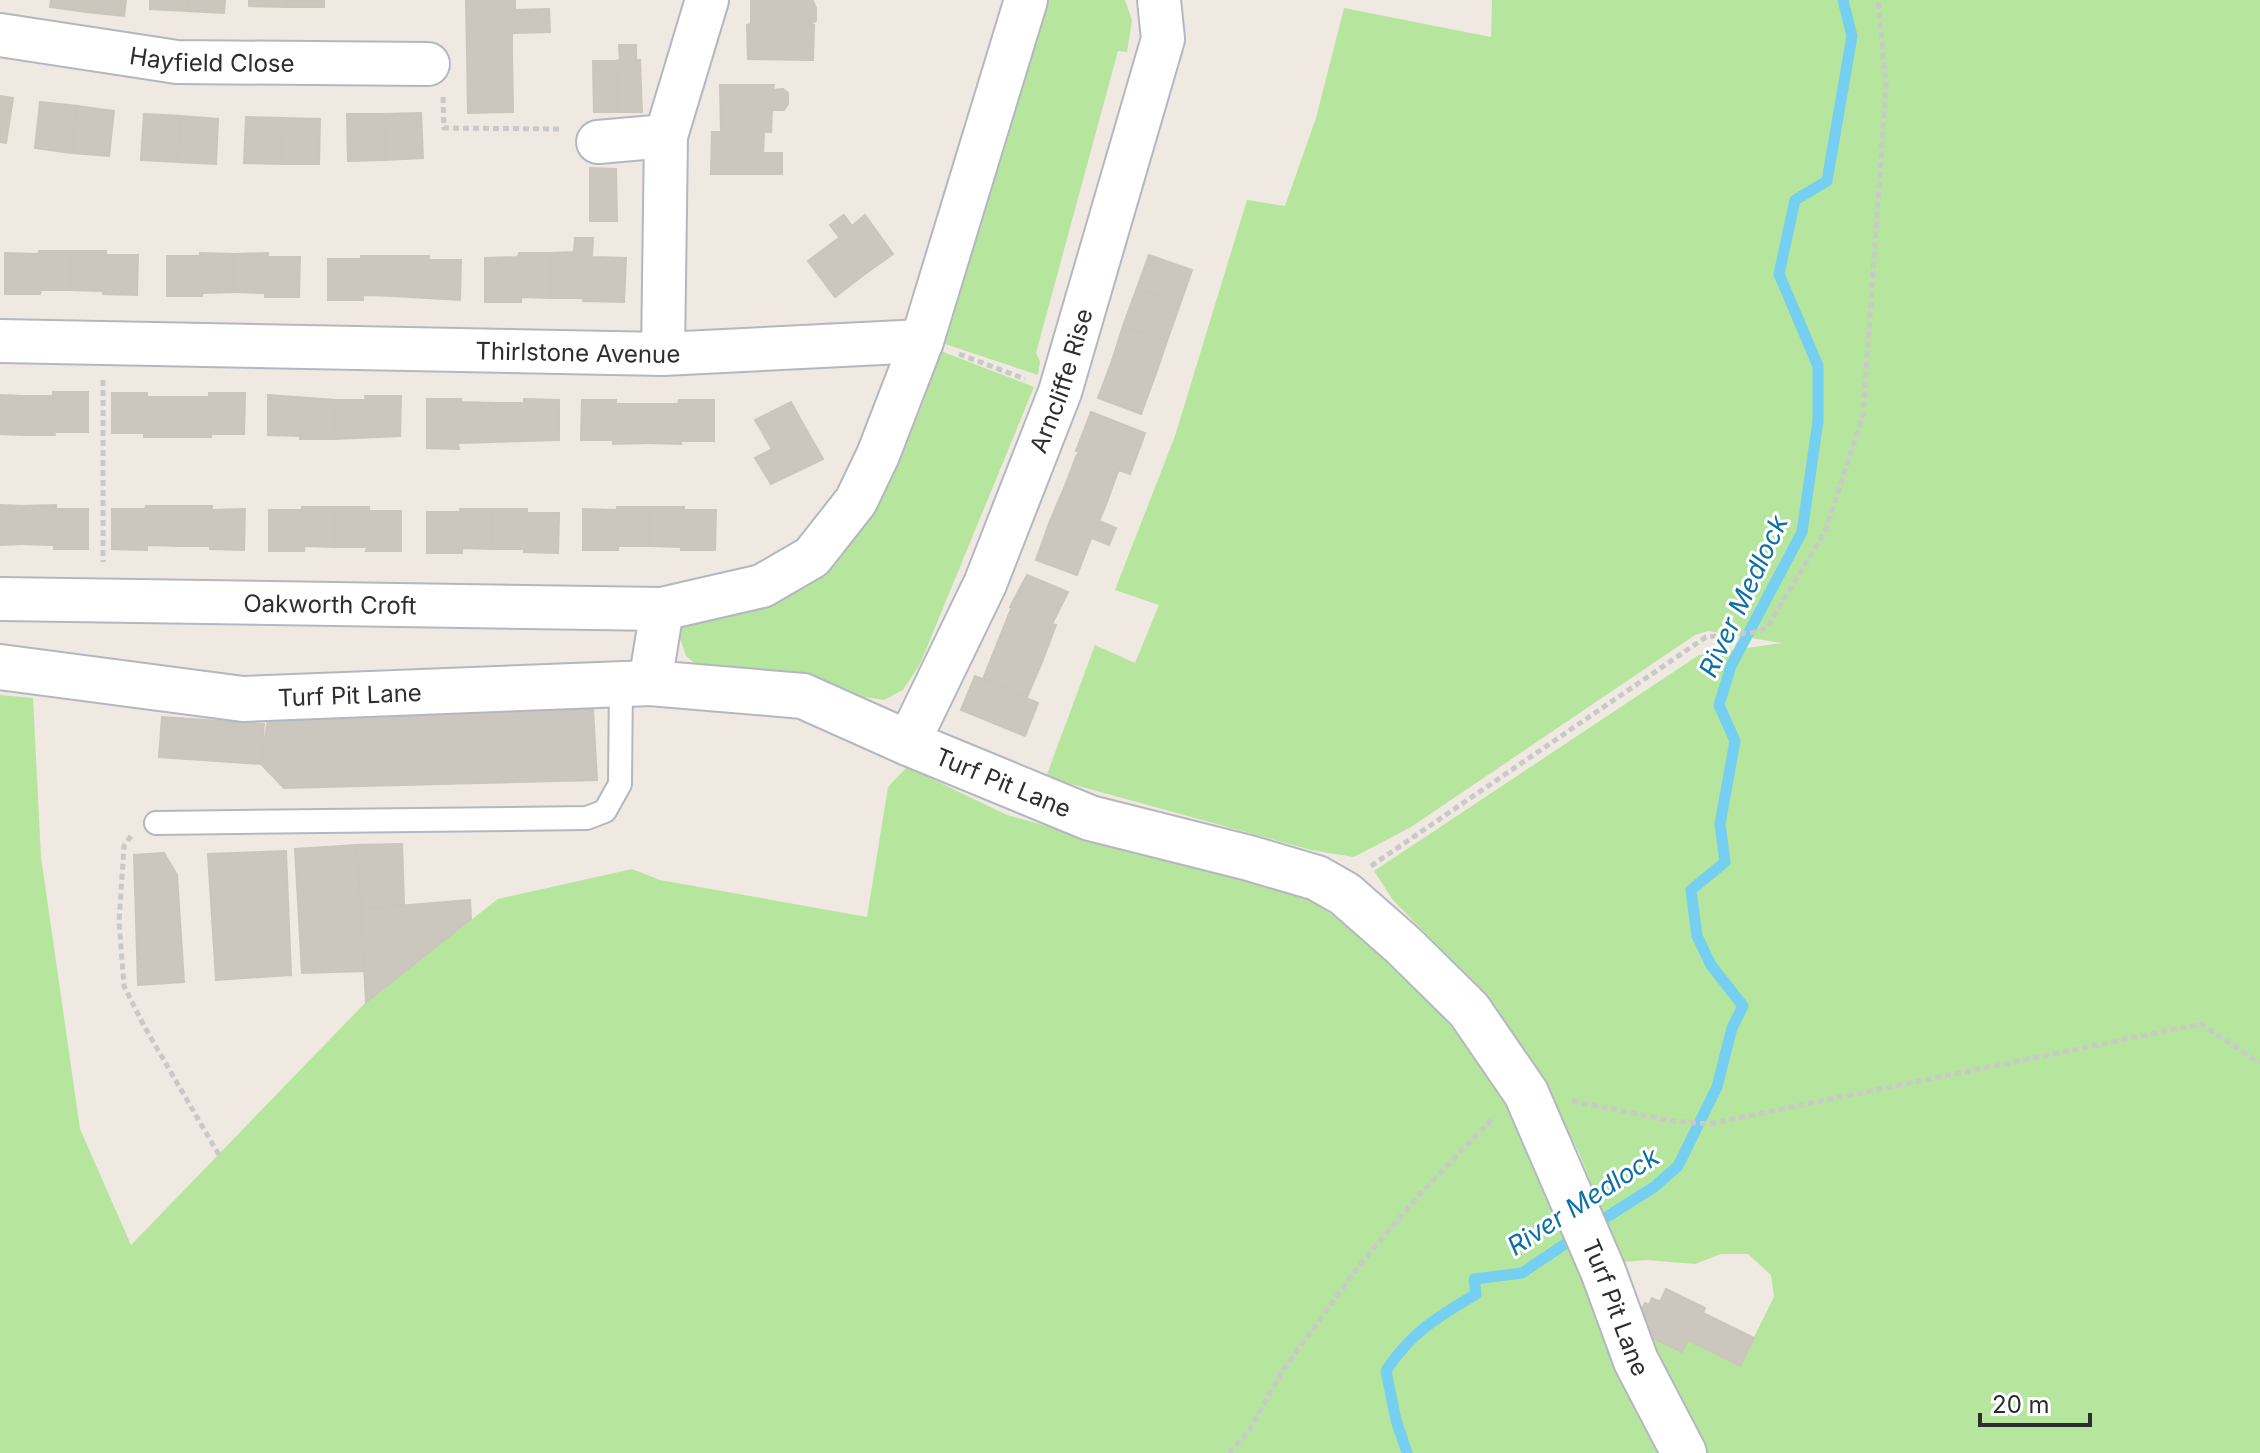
<svg xmlns="http://www.w3.org/2000/svg" width="2260" height="1453" font-family="Inter,sans-serif">
<style>
.green{fill:#b6e59e}
.lines{fill:none;stroke-linecap:round;stroke-linejoin:round}
.stream{stroke:#75cff0;stroke-width:11}
.building{fill:#cbc7bf;stroke:#cbc5ba;stroke-width:2}
.lane-casing{stroke:#b4b7c1;stroke-width:26}
.street-casing{stroke:#b4b7c1;stroke-width:46}
.secondary-casing{stroke:#b4b7c1;stroke-width:48}
.path{stroke:#c9c9c9;stroke-width:5;stroke-dasharray:6 4;stroke-linecap:butt}
.lane{stroke:#fff;stroke-width:22}
.street{stroke:#fff;stroke-width:42}
.secondary{stroke:#fff;stroke-width:44}
.labels{text-anchor:middle;dominant-baseline:central;stroke-width:6;stroke-linejoin:round;paint-order:stroke}
.street-label{font-size:24px;fill:#2e2e2e;stroke:#fff}
.water-label{font-size:26px;font-style:italic;fill:#0d6fa3;stroke:#fff}
</style>
<rect width="100%" height="100%" fill="#efe9e1"/>
<g class="green">
<path d="M1042 0H1125L1132 20 1127 52 1118 51 1036 353 1040 362 1038 375 942 343Z"/>
<path d="M1492 0H2260V1453H1700L1637 1330 1682 1352 1688 1340 1740 1365 1774 1297 1771 1275 1748 1254H1721L1695 1264 1646 1260 1622 1262 1580 1155 1533 1061 1491 1001 1393 900 1374 871 1699 655 1782 643 1708 631 1695 635 1411 827 1354 857 1311 850 1046 777 1095 645 1135 663 1159 605 1115 590 1175 436 1247 200 1285 206 1316 118 1344 8 1491 37Z"/>
<path d="M938 350 1034 387 920 664 903 690 884 700 864 697 831 684 785 673 700 668 686 656 680 638 682 622 871 507 905 448 926 395Z"/>
<path d="M0 695 33 698 41 857 80 1129 131 1245 366 1002 498 899 632 869 660 880 867 917 888 787 907 767 1007 815 1310 899 1373 945 1438 1010 1506 1096 1660 1453H0Z"/>
</g>
<g class="lines">
<g class="stream">
<path d="M1591 1227 1654 1187 1678 1166 1717 1087 1732 1028 1743 1006 1711 965 1697 936 1691 890 1725 862 1720 824 1735 741 1719 705 1731 666 1802 532 1818 421V366L1779 274 1795 200 1827 181 1852 36 1843 0"/>
<path d="M1407 1453 1396 1420 1386 1371C1411 1332 1438 1317 1476 1294L1474 1279 1522 1273 1577 1236"/>
</g>
</g>
<g class="building">
<path d="M51 0H88L87 12 50 7Z"/>
<path d="M88 0H126L124 16 87 12Z"/>
<path d="M150 0H188L187 11 150 9Z"/>
<path d="M188 0H225L224 13 187 11Z"/>
<path d="M249 0H286V7L249 6Z"/>
<rect x="286" y="0" width="38" height="7"/>
<path d="M466 0H515V10L549 9 550 32 512 33V51H467Z"/>
<path d="M751 0 813 1 816 8V21L808 25 751 24Z"/>
<path d="M751 24 814 25 813 60 748 59 747 25Z"/>
<path d="M619 45H636V60H640L642 112H617L616 61 620 60Z"/>
<path d="M467 51H512L513 112 468 113Z"/>
<path d="M593 61H616L617 112H594Z"/>
<path d="M720 85H774L773 90 783 89 788 93V104L784 110H772L771 132H721Z"/>
<path d="M0 96 13 98 6 143 0 142Z"/>
<path d="M40 102 77 106 72 153 35 148Z"/>
<path d="M77 106 114 111 109 156 72 153Z"/>
<path d="M421 113 423 158 385 160 384 114Z"/>
<path d="M144 114 181 116 178 162 141 160Z"/>
<path d="M347 114H384L385 160 348 161Z"/>
<path d="M181 116 218 119 216 164 178 162Z"/>
<path d="M246 117 283 118 282 164 244 163Z"/>
<path d="M283 118 320 119 319 164H282Z"/>
<path d="M712 132H764L763 153H782V174H711Z"/>
<path d="M590 168 616 169 617 221H590Z"/>
<path d="M844 215 852 226 865 215 893 254 866 273 830 225Z"/>
<path d="M575 238H593L592 257 626 258 624 302 583 301 584 298H551V253L574 252Z"/>
<path d="M839 238 866 273 835 297 808 261Z"/>
<path d="M39 251H71V290H41L40 294H5V253L38 254Z"/>
<path d="M71 251H106V255H138L137 295 103 294V291L71 290Z"/>
<path d="M200 253 233 254V292L202 293V296H167V256H200Z"/>
<path d="M268 253V257H300L299 297H265V293L233 292V254Z"/>
<path d="M519 253H551V298L521 297V302H485V258L518 257Z"/>
<path d="M1149 255 1192 270 1180 304 1137 288Z"/>
<path d="M361 256H394V296L363 295V300H328V259H361Z"/>
<path d="M394 256H429V260H461L460 300 394 296Z"/>
<path d="M1137 288 1180 304 1167 341 1123 326Z"/>
<path d="M1123 326 1167 341 1155 376 1112 361Z"/>
<path d="M1112 361 1155 376 1141 414 1098 398Z"/>
<path d="M53 392H88V432H54L55 435H22V396H53Z"/>
<path d="M112 393H147V397H179V437H144V433H112Z"/>
<path d="M209 393H245L244 434H211V437H179V397H209Z"/>
<path d="M0 395 22 396V435L0 434Z"/>
<path d="M268 395 335 400V439H300V436L268 435Z"/>
<path d="M365 396H401L400 436 335 439V400H366Z"/>
<path d="M427 399H461V402L493 403V442L458 443 459 449 427 448Z"/>
<path d="M524 399 559 400V440L493 442V403H524Z"/>
<path d="M582 400H616V404H648V443L613 444V440H581Z"/>
<path d="M679 400H714V441H680L681 444 648 443V404H678Z"/>
<path d="M791 402 807 431 772 449 755 420Z"/>
<path d="M1091 412 1145 433 1130 474 1119 470 1117 474 1076 457 1079 452 1076 451Z"/>
<path d="M807 431 823 459 771 484 755 458Z"/>
<path d="M1076 457 1117 474 1107 502 1065 486Z"/>
<path d="M1065 486 1107 502 1099 521 1116 528 1109 545 1050 521Z"/>
<path d="M0 505 22 506V544L0 545Z"/>
<path d="M56 505V509H88V549H54V545L22 544V506Z"/>
<path d="M146 506H178V546L147 545V550L112 549V509H145Z"/>
<path d="M178 506H212V510L245 509 244 550 210 549V546H178Z"/>
<path d="M302 507H335L334 547 304 546V551H269V510H302Z"/>
<path d="M335 507H369V511H401V551H366L367 547H334Z"/>
<path d="M617 507H649V546H618V550H583V509L617 510Z"/>
<path d="M649 507H684V510H716L715 550H681V547L649 546Z"/>
<path d="M460 509H492V549L462 548V553H427V512H460Z"/>
<path d="M492 509H527V513H559L558 553 524 552V549H492Z"/>
<path d="M1050 521 1092 536 1077 575 1036 560Z"/>
<path d="M1027 575 1068 592 1052 624 1056 625 1053 633 1009 614 1012 608 1010 607Z"/>
<path d="M1009 614 1053 633 1042 662 997 644Z"/>
<path d="M997 644 1042 662 1027 697 983 679Z"/>
<path d="M975 676 1038 703 1025 736 961 710Z"/>
<path d="M593 709 597 780 284 788 261 764 268 719Z"/>
<path d="M162 717 264 724 261 764 159 757Z"/>
<path d="M402 844 404 905 361 909 356 845Z"/>
<path d="M356 845 365 971 302 973 295 849Z"/>
<path d="M286 851 291 975 216 980 208 854Z"/>
<path d="M164 853 177 875 184 982 138 985 134 855Z"/>
<path d="M470 900 471 919 366 1002 361 909Z"/>
<path d="M1666 1289 1705 1308 1703 1313 1754 1338 1740 1366 1688 1340 1682 1352 1637 1330 1639 1316 1645 1303 1649 1305 1652 1298 1660 1302Z"/>
</g>
<g class="lines">
<g class="lane-casing">
<path id="lane" d="M156 823 587 818 605 811 620 784 621 683"/>
</g>
<g class="street-casing">
<g id="street">
<path id="s1" d="M0 35 177 62 428 64"/>
<path d="M598 142 666 136"/>
<path id="s2" d="M0 341 663 354 922 341"/>
<path d="M663 354 666 136 707 0"/>
<path id="s3" d="M0 599 662 609 650 683"/>
<path d="M662 609 762 586 812 557 856 501 878 455 922 341 1026 0"/>
<path id="s4" d="M908 743 985 584 1060 392 1163 39 1159 0"/>
</g>
</g>
<g class="secondary-casing">
<g id="secondary">
<path id="s5" d="M0 667 243 699 650 683 803 696 908 743 1090 818 1249 858 1317 878 1345 894 1403 945 1469 1010 1526 1093 1603 1271 1636 1361 1684 1453"/>
</g>
</g>
<g class="path">
<path d="M443 97 444 128 563 129"/>
<path d="M959 354 1025 379"/>
<path d="M103 380V562"/>
<path d="M131 836 124 846 119 922 124 986 144 1026 219 1155"/>
<path d="M1371 866 1706 637 1757 632 1767 627 1825 532 1863 415 1886 85 1878 0"/>
<path d="M1572 1101 1673 1121 1708 1124 2201 1024 2260 1063"/>
<path d="M1229 1453 1249 1431 1281 1373 1358 1267 1420 1194 1495 1116"/>
</g>
<use href="#lane" class="lane"/>
<use href="#street" class="street"/>
<use href="#secondary" class="secondary"/>
</g>
<g class="labels">
<g class="street-label">
<text stroke="none"><textPath href="#s1" startOffset="214">Hayfield Close</textPath></text>
<text stroke="none"><textPath href="#s2" startOffset="578">Thirlstone Avenue</textPath></text>
<text stroke="none"><textPath href="#s4" startOffset="394">Arncliffe Rise</textPath></text>
<text stroke="none"><textPath href="#s3" startOffset="330">Oakworth Croft</textPath></text>
<text stroke="none"><textPath href="#s5" startOffset="352">Turf Pit Lane</textPath></text>
<text stroke="none"><textPath href="#s5" startOffset="1024">Turf Pit Lane</textPath></text>
<text stroke="none"><textPath href="#s5" startOffset="1888">Turf Pit Lane</textPath></text>
</g>
<g class="water-label">
<text transform="translate(1743 596) rotate(-65)">River Medlock</text>
<text transform="translate(1583 1201) rotate(-33)">River Medlock</text>
</g>
</g>
<path d="M1980 1413v12h110v-12" fill="none" stroke="#2e2e2e" stroke-width="4"/>
<text x="1992" y="1413" font-size="24" fill="#2e2e2e" stroke="#ffffff" stroke-width="6" paint-order="stroke">20 m</text>
</svg>
